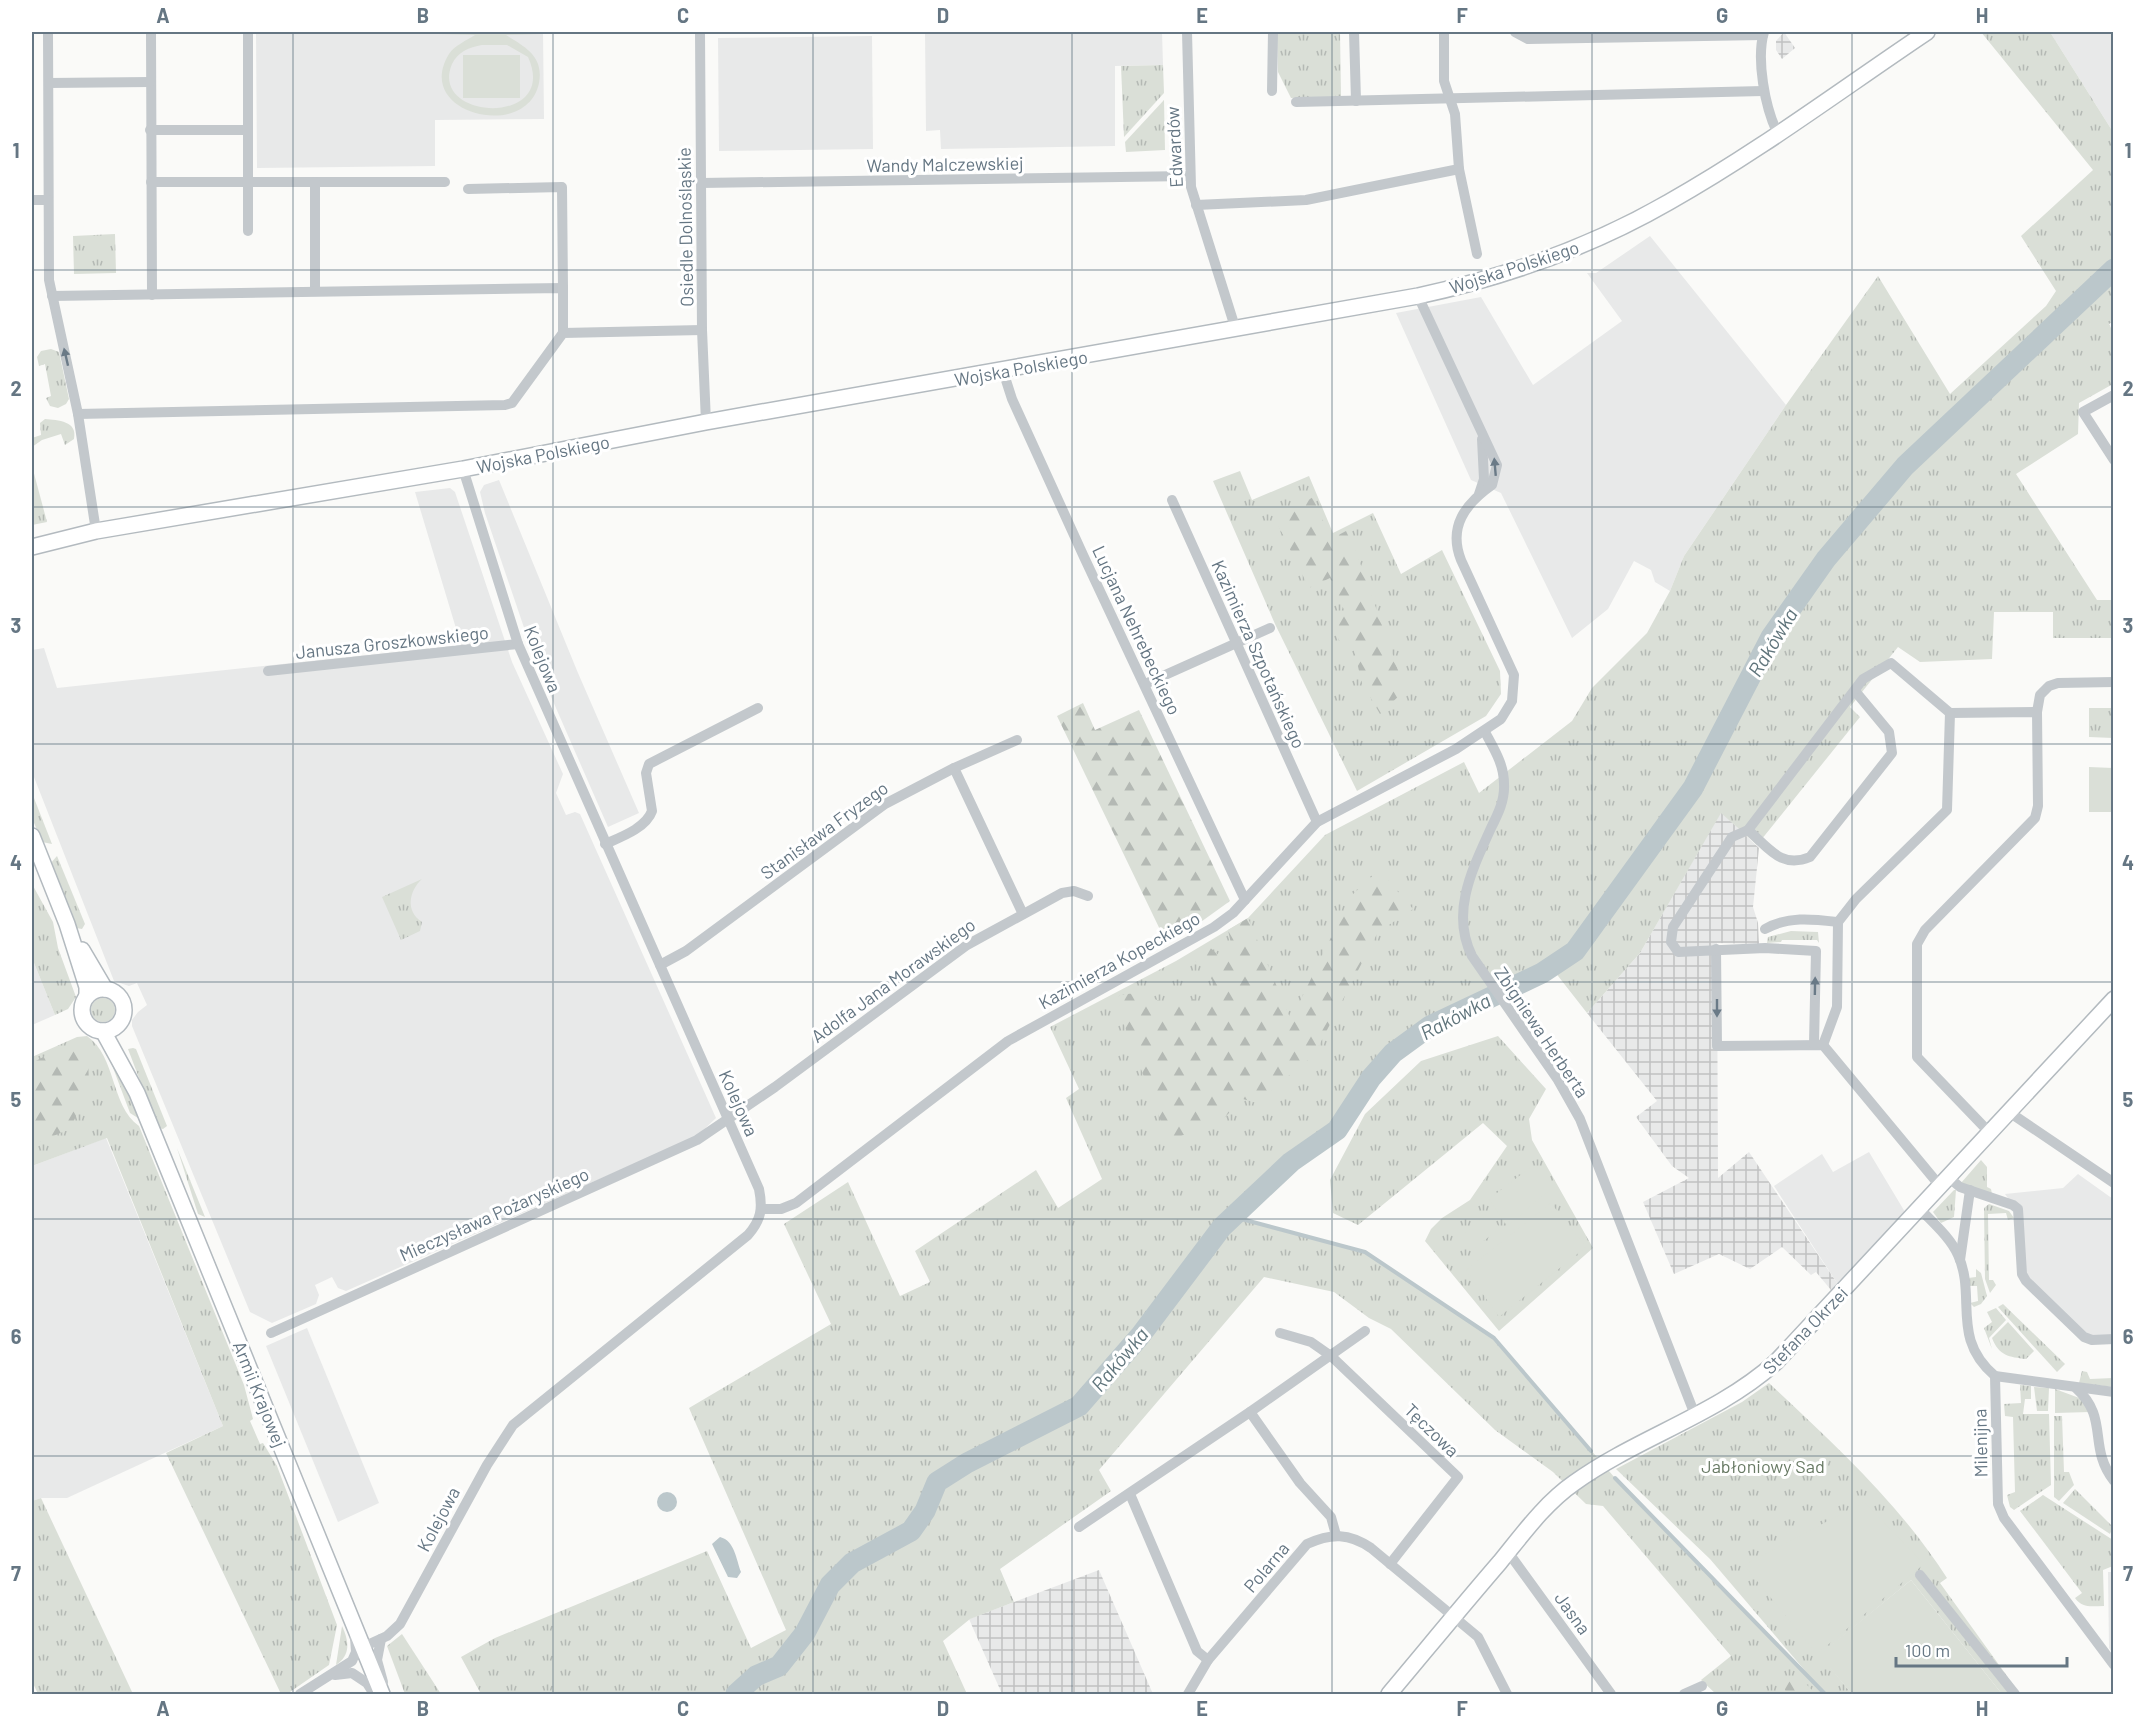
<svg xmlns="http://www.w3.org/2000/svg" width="2145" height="1726" font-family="Barlow,sans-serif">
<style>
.built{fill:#e8e9e9}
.industrial{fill:url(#industrial-grid)}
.grass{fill:url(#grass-tufts)}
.forest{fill:url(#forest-firs)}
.pitch{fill:#dadfd7;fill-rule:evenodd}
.water{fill:#bbc7cb}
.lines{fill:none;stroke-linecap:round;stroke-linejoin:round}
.stream{stroke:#bbc7cb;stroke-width:4}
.river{stroke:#bbc7cb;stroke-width:21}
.secondary-casing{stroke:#b3babf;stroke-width:18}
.street{stroke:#c3c8cc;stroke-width:10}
.secondary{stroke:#fff;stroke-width:15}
.oneway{fill:#6a7a87}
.grid{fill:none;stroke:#657683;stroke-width:1.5;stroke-opacity:0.55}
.labels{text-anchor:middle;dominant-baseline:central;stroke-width:6;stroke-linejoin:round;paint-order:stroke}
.street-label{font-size:18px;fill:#657683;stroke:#fff}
.park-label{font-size:18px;fill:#687a64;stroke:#fff}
.water-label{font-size:20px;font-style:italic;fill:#60757c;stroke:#fff}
.neatline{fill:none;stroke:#657683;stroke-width:2}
.grid-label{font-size:20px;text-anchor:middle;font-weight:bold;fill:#657683}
</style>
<defs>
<pattern id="industrial-grid" width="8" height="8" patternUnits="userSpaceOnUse" patternTransform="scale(1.5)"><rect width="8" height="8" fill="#e8e9e9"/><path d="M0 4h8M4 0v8" fill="none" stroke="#c0c1c2"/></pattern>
<pattern id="grass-tufts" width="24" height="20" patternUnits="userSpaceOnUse" patternTransform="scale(1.5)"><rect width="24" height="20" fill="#dadfd7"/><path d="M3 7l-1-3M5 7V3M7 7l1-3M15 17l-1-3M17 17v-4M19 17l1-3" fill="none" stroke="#b4b9b4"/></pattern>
<pattern id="forest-firs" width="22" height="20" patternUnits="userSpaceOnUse" patternTransform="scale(1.5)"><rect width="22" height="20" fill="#dadfd7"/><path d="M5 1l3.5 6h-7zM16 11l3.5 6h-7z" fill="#b4b9b4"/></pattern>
</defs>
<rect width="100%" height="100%" fill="#fafaf8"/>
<g class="built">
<path d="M256 32H543L544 119 435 120V166L257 168Z"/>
<path d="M925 32H1162L1163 65 1115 66V146L941 149 940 130 926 131Z"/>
<path d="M2050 32H2113V132Z"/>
<path d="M872 36 873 149 719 151 718 38Z"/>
<path d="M1650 236 1786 405 1684 556 1670 591 1655 582 1651 570 1634 561 1608 609 1572 638 1501 493 1471 480 1396 313 1481 297 1533 385 1622 321 1587 273H1596Z"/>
<path d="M499 480 578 673 639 813 608 827 535 660 485 513 480 492 484 485Z"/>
<path d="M450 488 455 492 512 662 563 774 556 793 566 815 575 812 580 814 716 1118 697 1136 346 1291 338 1288 332 1277 315 1285 319 1295 316 1304 272 1323 250 1312 132 1026V1020L138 1012 147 1005 137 983 129 986 114 981 32 772V650L44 648 57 688 461 645 415 492Z"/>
<path d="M32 958 55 1015 32 1025Z"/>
<path d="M106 1138 223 1426 67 1498H41L32 1501V1166Z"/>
<path d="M1869 1152 1905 1212 1837 1283 1774 1186 1822 1154 1833 1172Z"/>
<path d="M2078 1174 2113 1199V1339L2092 1340 2026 1281 2013 1205 2005 1194 2063 1188Z"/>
<path d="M307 1328 379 1503 338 1522 266 1346Z"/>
<path d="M2108 1572H2113V1654L2109 1648Z"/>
</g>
<g class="industrial">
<path d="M1784 32 1795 48 1782 59 1776 50V41Z"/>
<path d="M1721 812 1759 848 1753 907 1758 923 1759 944 1717 943 1718 1178 1749 1152 1837 1283 1831 1290 1816 1272 1811 1275 1782 1247 1750 1269 1719 1254 1674 1274 1643 1202 1689 1178 1672 1166 1636 1117 1657 1101 1587 1013 1640 953Z"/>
<path d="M1099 1570 1153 1694H1002L969 1619Z"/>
</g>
<g class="grass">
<path d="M1340 32 1341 97 1291 98 1278 72 1277 33Z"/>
<path d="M1981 32H2050L2113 132 2114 321 2109 324 2113 332V384L2079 403 2078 434 2016 474 2097 600H2113V638H2053V612H1994L1992 659 1920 662 1898 647 1850 707 1860 717 1757 845 1721 813 1640 953 1587 1013 1551 967 1430 1026 1393 1053 1371 1078 1337 1130 1291 1162 1234 1216 1365 1252 1494 1338 1615 1478 1807 1673 1710 1559 1616 1469 1742 1402 1769 1383C1833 1443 1899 1503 1947 1578L1940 1583 2020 1694H2002L1911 1580 1820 1655 1852 1694H1716L1701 1680 1731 1656 1603 1506 1586 1504 1553 1472 1495 1430 1391 1329 1369 1318 1334 1292 1264 1277 1099 1470 1111 1491 1000 1569 1014 1602 970 1619 943 1641 967 1694H481L461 1657 495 1638 707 1551 751 1648 786 1630 689 1408 831 1324 784 1224 848 1182 900 1296 930 1282 915 1251 1036 1170 1058 1208 1102 1179 1066 1098 1079 1089 1050 1027 1176 961 1248 918 1325 835 1464 762 1479 793 1572 721 1592 688 1647 633 1670 591 1684 556 1786 405 1878 276 1950 394 2046 306 2056 291 2021 236 2093 170Z"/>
<path d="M1163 65 1164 93 1124 137 1121 66Z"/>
<path d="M1164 100 1165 150 1126 152 1125 142Z"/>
<path d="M115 234 116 273 74 274 73 236Z"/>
<path d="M51 349 59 352 69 399 66 404 58 408 50 406 46 398 51 396 45 364 39 366 37 357 41 351Z"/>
<path d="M45 419C58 420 78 421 74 439L65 445 61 434 42 440 32 447V438L41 435 40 423Z"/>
<path d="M32 466 47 522 32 525Z"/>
<path d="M1240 471 1252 500 1309 476 1333 533 1373 513 1401 574 1442 550 1500 671 1501 694 1486 716 1357 791 1275 624 1213 481Z"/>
<path d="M2089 708H2113V738L2089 737Z"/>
<path d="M32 793 52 844 42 842 32 818Z"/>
<path d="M57 856 85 924 82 929 76 928 50 864Z"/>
<path d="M422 879C409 891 405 911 422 922L420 931 401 940 382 897Z"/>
<path d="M32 884 53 922 58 948 76 997 68 1009 55 1015 32 958Z"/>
<path d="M1818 932 1819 943 1817 940H1782L1781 942 1767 943 1768 937 1791 931Z"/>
<circle cx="103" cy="1010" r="12"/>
<path d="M87 1036C117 1057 110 1105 139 1126L244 1385 253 1419 250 1421 260 1444 263 1443 277 1466 337 1625 329 1665 287 1694H281L166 1453 223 1426 107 1138 32 1166V1057L77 1037Z"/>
<path d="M1498 1036 1546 1089 1529 1119 1532 1140 1593 1248 1499 1331 1425 1241 1431 1229 1442 1218 1470 1200 1507 1146 1483 1123 1358 1225 1333 1213 1330 1180 1365 1114 1421 1061Z"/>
<path d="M133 1048 136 1049 167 1126 163 1129 158 1128 128 1049Z"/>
<path d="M109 1057 128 1089 141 1120 130 1113Z"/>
<path d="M177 1148 205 1217 198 1214Z"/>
<path d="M1981 1160 1987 1167V1187L1991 1189 1992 1194 1961 1183Z"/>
<path d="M1954 1190H1956L1954 1217 1941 1223 1933 1212Z"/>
<path d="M1989 1204 2009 1211 2014 1218 2008 1220 2006 1213 1988 1214 1989 1280H1993L1996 1285 1990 1293 1985 1279 1984 1208Z"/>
<path d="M1976 1269 1981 1273 1987 1296 1981 1304 1974 1307 1970 1303 1978 1301 1977 1286H1969L1968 1278 1976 1277Z"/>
<path d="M2003 1304 2065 1364 2057 1372 1998 1307Z"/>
<path d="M1996 1308 2006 1320 1989 1338 1992 1349 1984 1328 1992 1322 1987 1312Z"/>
<path d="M2008 1322 2034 1351 2026 1359C2009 1357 1999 1356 1992 1338Z"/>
<path d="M2082 1371 2087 1372 2090 1379 2113 1378V1387L2079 1383Z"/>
<path d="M2020 1385 2031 1386V1399H2025L2023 1414H2049L2051 1485 2014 1510 2010 1507 2007 1495 2015 1492 2013 1417 2005 1416 2004 1404 2021 1403Z"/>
<path d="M2034 1387 2049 1388 2048 1411H2037Z"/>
<path d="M2055 1389 2082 1399 2090 1412 2055 1413Z"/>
<path d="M2054 1416H2062L2064 1472H2069L2074 1485 2059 1501 2054 1497Z"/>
<path d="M2075 1489 2113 1527 2110 1534 2063 1503Z"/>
<path d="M2043 1495 2113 1540V1566L2103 1570 2104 1606C2092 1606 2083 1609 2075 1598L2082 1593 2020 1511Z"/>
<path d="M41 1498 133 1694H38L32 1681V1501Z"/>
<path d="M342 1626C349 1641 351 1655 336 1665Z"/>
<path d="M402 1634 441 1694H405L387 1646Z"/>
</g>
<g class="forest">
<path d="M1313 497 1331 539 1346 531 1358 557 1405 690 1380 714 1362 683 1353 646H1342L1328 617 1345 612 1330 578 1309 588 1276 521Z"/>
<path d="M1083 703 1095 730 1139 710 1230 901 1198 924 1166 942 1057 716Z"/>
<path d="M1379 870 1413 909 1378 932 1314 1055 1275 1087 1260 1104 1243 1099 1218 1124 1168 1140 1114 998C1118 996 1124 994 1128 994 1148 992 1175 1014 1194 999L1202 1006 1213 1001C1220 981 1206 972 1193 959L1206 944 1224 960 1235 961 1228 930 1248 918 1291 1020 1351 896Z"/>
<path d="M64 1046 88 1053 89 1088 70 1129 32 1145V1063Z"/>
<path d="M1791 1678 1802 1680 1816 1694H1786L1783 1680Z"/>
</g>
<g class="pitch">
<path d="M438 32H541V34L506 35C525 47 544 56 539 83 527 142 412 114 449 54 454 46 467 40 475 35L438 34ZM482 45H507L528 57C560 127 428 121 452 64 458 52 469 47 482 45Z"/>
<rect x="463" y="55" width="57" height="43"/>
<path d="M2089 767 2113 768V812H2089Z"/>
<path d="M1531 1167 1549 1191 1507 1226 1489 1199Z"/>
<path d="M1551 1203 1586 1247 1499 1317 1466 1270Z"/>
<path d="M1489 1214 1500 1228 1471 1251 1460 1236Z"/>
<path d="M1864 1502 1924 1564 1817 1654 1744 1565Z"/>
<path d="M1911 1580 2002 1694H1852L1819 1655Z"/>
</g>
<g class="water">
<circle cx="667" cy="1502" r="10"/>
<path d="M720 1537C735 1541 736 1559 741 1572L737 1578 728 1577 712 1544Z"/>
</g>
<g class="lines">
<g class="stream">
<path d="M1234 1217 1365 1252 1494 1338 1591 1451"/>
<path d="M1615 1478 1825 1694"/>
</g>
<path class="river" d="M736 1694 756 1676 779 1666 805 1633 830 1585 852 1563 911 1531 925 1511 937 1482 967 1463 1079 1406 1140 1336 1222 1227 1291 1162 1337 1130 1371 1078 1393 1053 1430 1026 1542 973 1575 951 1693 788 1771 637 1826 559 1905 466 2114 269"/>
<g class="secondary-casing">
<g id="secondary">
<path d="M32 547 96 531 463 469 706 422 1418 296C1505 277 1591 247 1669 202 1758 152 1842 89 1927 32"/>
<path d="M32 836 67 924 87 987V996"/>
<path d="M82 950 105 989"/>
<circle cx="103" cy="1010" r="21"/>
<path d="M103 1031 137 1093 382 1694"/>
<path d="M1389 1694C1426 1650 1462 1606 1500 1562 1522 1535 1545 1503 1574 1483 1638 1437 1717 1415 1776 1362L2114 999"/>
</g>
</g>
<g class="street">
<path d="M48 32 49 280 78 414 96 531"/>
<path d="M151 32 152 295"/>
<path d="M700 32 702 330 706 422"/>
<path d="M1187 32 1191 187 1235 327"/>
<path d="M1354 32 1356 101"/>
<path d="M1515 32 1528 39 1763 35"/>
<path d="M1764 32C1756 59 1765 107 1777 132"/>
<path d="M49 83 150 82"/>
<path d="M1272 91 1273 32"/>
<path d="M1296 102 1763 91"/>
<path d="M150 130H247"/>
<path d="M1459 169 1477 254"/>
<path d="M151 182H445"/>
<path d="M315 182V291"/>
<path d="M701 183 1190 176"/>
<path d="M468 189 562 187 563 288"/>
<path d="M32 200H48"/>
<path d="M1196 205 1306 200 1459 169 1455 114 1444 81V32"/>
<path d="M248 231V32"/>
<path d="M52 296 563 288V333"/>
<path d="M1003 371 1012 399 1084 557 1245 900"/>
<path d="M2114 395 2083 412 2114 460"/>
<path d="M78 414 505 405 512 403 563 333 702 330"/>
<path d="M1479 494 1484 479 1482 439"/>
<path d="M1172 500 1317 822"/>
<path d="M268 671 518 644"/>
<path d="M1145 684 1270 628"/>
<path d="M2037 712 2040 695 2049 686 2058 683 2114 682"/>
<path d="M1950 713 2037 712 2038 806 2035 818 1925 930 1917 944V1057L1989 1132"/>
<path d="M1485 732C1494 749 1504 764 1504 784 1505 800 1498 814 1491 828 1473 868 1450 912 1472 956L1558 1080 1580 1119 1695 1415"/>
<path d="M954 768 1022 912"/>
<path d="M1748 830C1769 848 1781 869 1810 857L1892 753 1889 732 1855 691"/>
<path d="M605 844C621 837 646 828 652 811L646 773 649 764 758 708"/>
<path d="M1765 929C1788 916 1812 919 1838 922"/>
<path d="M1716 949 1717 1046 1823 1045 1940 1186"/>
<path d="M660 965 686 951 885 804 954 768 1017 740"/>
<path d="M1814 1044 1816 951 1765 948 1678 952 1671 942 1673 927 1732 837 1748 830 1863 679 1891 663 1950 713 1947 810 1856 899 1838 922 1837 1007 1823 1045"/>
<path d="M2009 1112 2114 1183"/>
<path d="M1948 1177 1960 1187 2013 1205 2018 1209 2022 1274 2026 1281 2084 1337 2092 1340 2114 1339"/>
<path d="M1919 1208C1932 1222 1950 1237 1958 1255 1977 1297 1950 1338 1995 1376L1998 1504 2004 1518 2114 1665"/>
<path d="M762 1209H781L796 1203 1008 1041 1214 927 1233 913 1317 822 1456 749 1501 719 1512 701 1514 675 1461 560C1448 527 1465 504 1492 485L1497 465 1418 296"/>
<path d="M1960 1260 1970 1190"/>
<path d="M271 1333 697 1140 775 1087 967 945 1062 893 1074 891 1088 896"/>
<path d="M1280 1333 1311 1342 1331 1356 1458 1477 1390 1564"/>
<path d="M1995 1376 2114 1392"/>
<path d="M2076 1388C2110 1419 2087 1446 2114 1481"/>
<path d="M1250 1412 1300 1483 1331 1517 1336 1535"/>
<path d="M1130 1494 1197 1651 1208 1660"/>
<path d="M1079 1527 1250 1412 1365 1331"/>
<path d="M1508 1552 1611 1694"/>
<path d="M1920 1575 2015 1694"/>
<path d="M381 1639 377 1660 383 1682"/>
<path d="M363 1647 387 1636 400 1624 487 1465 513 1425 748 1235C761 1220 763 1209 759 1189L518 644 463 469"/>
<path d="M335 1675 352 1673 367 1683 374 1694"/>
<path d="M300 1694 352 1661 356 1652 355 1637"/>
<path d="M1188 1694 1208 1660 1307 1544C1331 1533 1349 1533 1371 1548L1478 1637 1507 1694"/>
<path d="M1684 1694 1702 1686"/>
</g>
<use href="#secondary" class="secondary"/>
</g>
<defs><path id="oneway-solid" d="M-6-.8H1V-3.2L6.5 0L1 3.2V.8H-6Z" transform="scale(1.5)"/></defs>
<g class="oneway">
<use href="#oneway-solid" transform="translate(66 357) rotate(-103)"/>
<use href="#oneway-solid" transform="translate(1495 467) rotate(-95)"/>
<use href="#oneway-solid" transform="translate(1815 986) rotate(-89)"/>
<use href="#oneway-solid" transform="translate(1717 1008) rotate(90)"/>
</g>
<path class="grid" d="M293 32V1694M553 32V1694M813 32V1694M1072 32V1694M1332 32V1694M1592 32V1694M1852 32V1694M32 270H2114M32 507H2114M32 744H2114M32 982H2114M32 1219H2114M32 1456H2114"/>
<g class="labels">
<g class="street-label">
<text transform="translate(1174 147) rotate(-93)">Edwardów</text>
<text transform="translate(945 164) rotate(-1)">Wandy Malczewskiej</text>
<text transform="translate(685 227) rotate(-91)">Osiedle Dolnośląskie</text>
<text transform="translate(1514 267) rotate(-18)">Wojska Polskiego</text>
<text transform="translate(1021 368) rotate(-10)">Wojska Polskiego</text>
<text transform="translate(543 454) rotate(-11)">Wojska Polskiego</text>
<text transform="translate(1137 630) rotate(65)">Lucjana Nehrebeckiego</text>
<text transform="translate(392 642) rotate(-6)">Janusza Groszkowskiego</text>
<text transform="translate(1259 654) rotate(66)">Kazimierza Szpotańskiego</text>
<text transform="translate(543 659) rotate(68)">Kolejowa</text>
<text transform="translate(824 830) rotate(-36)">Stanisława Fryzego</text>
<text transform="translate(1119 960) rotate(-29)">Kazimierza Kopeckiego</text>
<text transform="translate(893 980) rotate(-36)">Adolfa Jana Morawskiego</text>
<text transform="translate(1542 1032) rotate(56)">Zbigniewa Herberta</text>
<text transform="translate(739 1103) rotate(66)">Kolejowa</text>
<text transform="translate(494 1214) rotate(-24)">Mieczysława Pożaryskiego</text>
<text transform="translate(1805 1330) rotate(-46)">Stefana Okrzei</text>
<text transform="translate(260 1394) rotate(68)">Armii Krajowej</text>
<text transform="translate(1432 1430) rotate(44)">Tęczowa</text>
<text transform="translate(1980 1443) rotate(-91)">Milenijna</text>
<text transform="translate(438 1519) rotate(-62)">Kolejowa</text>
<text transform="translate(1266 1567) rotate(-50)">Polarna</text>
<text transform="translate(1573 1613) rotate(54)">Jasna</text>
</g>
<g class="park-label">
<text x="1763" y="1466">Jabłoniowy Sad</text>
</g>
<g class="water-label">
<text transform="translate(1772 642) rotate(-59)">Rakówka</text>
<text transform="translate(1455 1016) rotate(-28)">Rakówka</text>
<text transform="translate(1119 1359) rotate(-50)">Rakówka</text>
</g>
</g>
<rect width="2145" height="1726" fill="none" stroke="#ffffff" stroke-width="66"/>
<path d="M1896 1657v9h171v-9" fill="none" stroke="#657683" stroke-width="3"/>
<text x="1905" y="1657" font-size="18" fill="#657683" stroke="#ffffff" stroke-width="4.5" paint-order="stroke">100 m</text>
<rect x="33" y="33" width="2079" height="1660" class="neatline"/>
<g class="grid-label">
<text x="163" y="23">A</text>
<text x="423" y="23">B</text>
<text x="683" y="23">C</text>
<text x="943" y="23">D</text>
<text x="1202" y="23">E</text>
<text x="1462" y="23">F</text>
<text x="1722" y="23">G</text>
<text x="1982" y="23">H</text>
<text x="16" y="158">1</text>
<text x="2128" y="158">1</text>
<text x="16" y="396">2</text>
<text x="2128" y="396">2</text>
<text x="16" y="633">3</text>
<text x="2128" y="633">3</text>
<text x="16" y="870">4</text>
<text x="2128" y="870">4</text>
<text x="16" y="1107">5</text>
<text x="2128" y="1107">5</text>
<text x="16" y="1344">6</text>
<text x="2128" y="1344">6</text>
<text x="16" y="1581">7</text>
<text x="2128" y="1581">7</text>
<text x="163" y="1716">A</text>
<text x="423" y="1716">B</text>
<text x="683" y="1716">C</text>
<text x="943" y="1716">D</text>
<text x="1202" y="1716">E</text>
<text x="1462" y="1716">F</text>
<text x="1722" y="1716">G</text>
<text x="1982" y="1716">H</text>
</g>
</svg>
